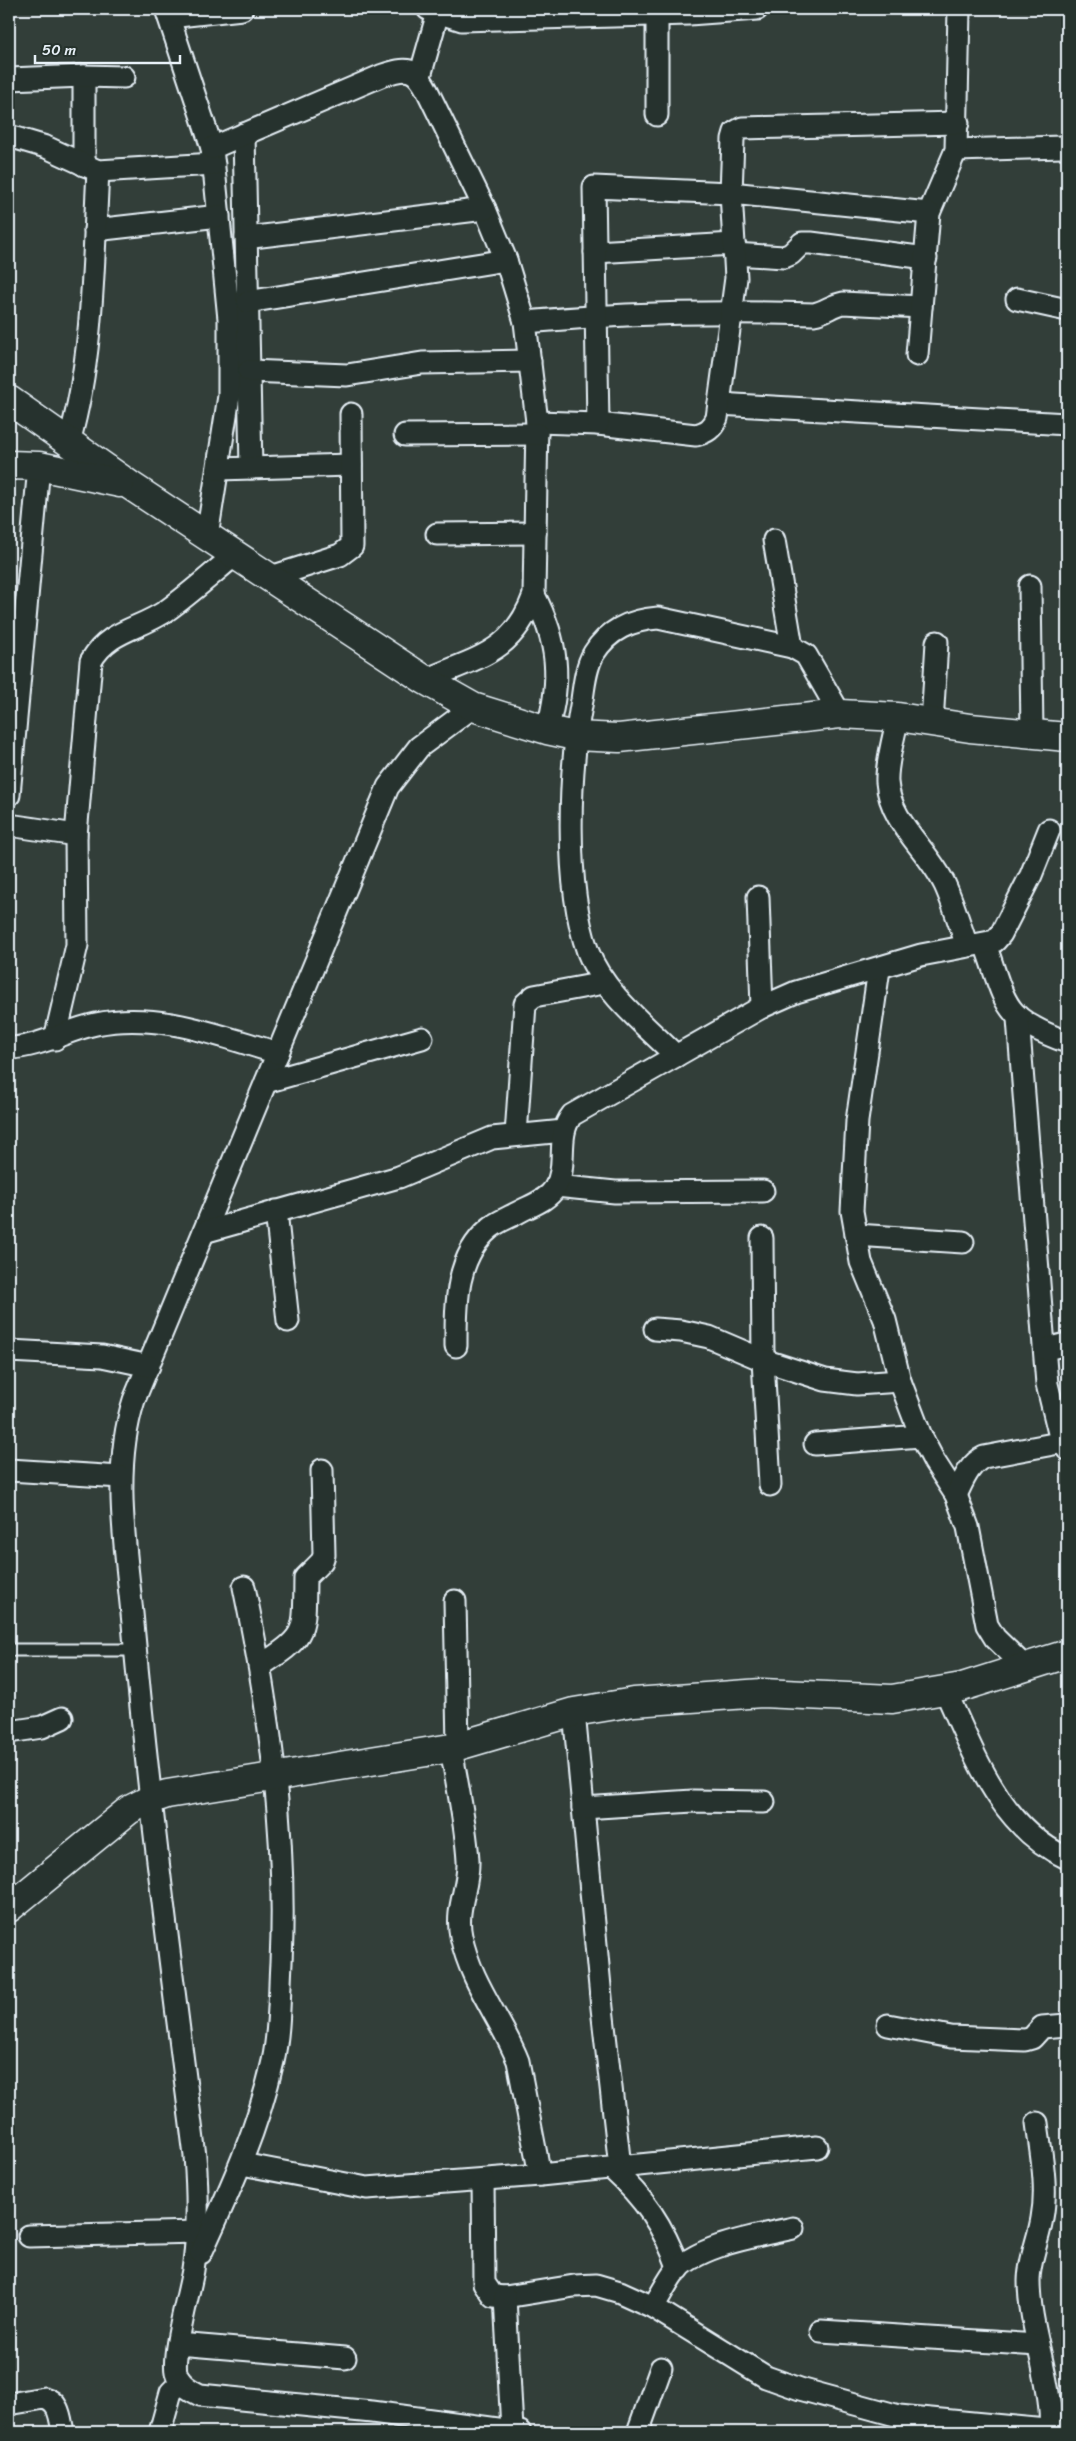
<svg xmlns="http://www.w3.org/2000/svg" width="1076" height="2441" font-family="Sriracha,sans-serif">
<style>
.lines{fill:none;stroke-linecap:round;stroke-linejoin:round}
.lane-casing{stroke:#e8f1f8;stroke-width:15}
.street-casing{stroke:#e8f1f8;stroke-width:25}
.secondary-casing{stroke:#e8f1f8;stroke-width:31}
.lane{stroke:#26332d;stroke-width:11}
.street{stroke:#26332d;stroke-width:21}
.secondary{stroke:#26332d;stroke-width:28}
</style>
<rect width="100%" height="100%" fill="#323e39"/>
<filter id="ink" filterUnits="userSpaceOnUse"><feTurbulence type="fractalNoise" baseFrequency=".02" numOctaves="2"/><feDisplacementMap in="SourceGraphic" scale="10" xChannelSelector="R" yChannelSelector="G"/><feConvolveMatrix kernelMatrix="1 2 1 2 8 2 1 2 1" color-interpolation-filters="sRGB"/></filter>
<g filter="url(#ink)">
<g class="lines">
<g class="lane-casing">
<path id="lane" d="M9 1650H136"/>
</g>
<g class="street-casing">
<g id="street">
<path d="M166 9 212 148 229 319V396L207 536"/>
<path d="M428 9 462 20 689 14 757 9"/>
<path d="M657 14V115"/>
<path d="M169 17 242 9"/>
<path d="M84 76V165"/>
<path d="M420 76 439 9"/>
<path d="M9 79 84 76 124 77"/>
<path d="M244 134 251 468"/>
<path d="M9 136 46 147 98 171 214 164"/>
<path d="M212 148 383 75C407 67 415 67 427 90L485 209 506 260 525 322 537 422 534 595C513 653 478 657 425 680"/>
<path d="M956 150 1062 147"/>
<path d="M95 230 219 216"/>
<path d="M246 238 485 209"/>
<path d="M595 252 734 244"/>
<path d="M734 254 784 257 791 254 802 243H811L926 258"/>
<path d="M1017 299 1067 310"/>
<path d="M248 302 506 260"/>
<path d="M525 322C621 313 717 311 814 314 825 312 832 305 843 303L921 307"/>
<path d="M917 355 929 213 956 150 959 9"/>
<path d="M249 371 347 375 422 363 530 361"/>
<path d="M719 404 1067 424"/>
<path d="M537 422 598 424 696 435C707 432 712 429 717 418L736 278 731 193 733 139 735 132 742 128 958 123"/>
<path d="M598 424 594 187 731 193 929 213"/>
<path d="M405 435 537 434"/>
<path d="M69 442C94 354 93 261 98 171"/>
<path d="M218 469 351 465"/>
<path d="M437 534 535 533"/>
<path d="M774 540 792 647"/>
<path d="M271 577 340 555 352 546 351 414"/>
<path d="M1030 586 1032 734"/>
<path d="M534 595C558 641 562 679 547 730"/>
<path d="M473 707 419 747 388 787 134 1400C110 1474 128 1559 134 1635 150 1810 173 1983 195 2156 198 2195 199 2232 193 2270 189 2294 172 2352 176 2372 179 2384 190 2390 200 2395L372 2412 520 2432"/>
<path d="M898 717C894 736 886 764 887 782 890 823 928 849 945 885 954 905 960 926 967 946"/>
<path d="M932 723 937 642"/>
<path d="M9 795 39 466"/>
<path d="M9 825 76 835"/>
<path d="M758 897 762 1007"/>
<path d="M985 944C1007 1006 1002 1018 1067 1042"/>
<path d="M879 969 857 1121 852 1211 861 1262 885 1320 900 1381 921 1436 934 1461 956 1495 968 1527 987 1625 995 1638 1025 1667"/>
<path d="M1018 1019 1047 1384 1059 1433 1067 1449"/>
<path d="M55 1039 77 945 76 835 91 661C109 630 138 630 166 611 190 594 213 573 236 554"/>
<path d="M9 1048C40 1047 67 1030 96 1024 159 1011 219 1036 278 1053"/>
<path d="M676 1056C646 1026 603 992 588 952 564 885 569 770 582 700 584 685 586 666 594 653 609 629 631 620 658 618L792 647 806 655 840 714"/>
<path d="M266 1082 422 1038"/>
<path d="M516 1135 525 1004 534 996 604 983"/>
<path d="M556 1186 615 1192 763 1191"/>
<path d="M276 1211 288 1321"/>
<path d="M204 1232 399 1177 492 1138 564 1131"/>
<path d="M856 1235 963 1242"/>
<path d="M762 1238 763 1360 770 1485"/>
<path d="M655 1329 681 1331 709 1337 763 1360 825 1380 857 1384 900 1381"/>
<path d="M456 1346C456 1305 455 1257 490 1228 497 1222 508 1218 517 1213 529 1206 547 1201 555 1188 569 1166 555 1136 572 1115L762 1007 796 992 921 955 995 941 1001 934 1031 875 1049 830"/>
<path d="M1046 1349 1067 1344"/>
<path d="M9 1351 102 1356 149 1366"/>
<path d="M815 1444 921 1436"/>
<path d="M9 1470 121 1477"/>
<path d="M956 1495C963 1481 969 1464 984 1457L1064 1442"/>
<path d="M455 1601 458 1745"/>
<path d="M260 1666C308 1635 304 1634 305 1578L322 1561 324 1555 322 1470"/>
<path d="M945 1690C974 1753 1000 1828 1067 1858"/>
<path d="M574 1712 602 2008 620 2167"/>
<path d="M9 1732 42 1727 62 1718"/>
<path d="M451 1748C457 1785 466 1824 468 1861 469 1888 455 1908 461 1936 471 1984 501 2018 518 2061L540 2175"/>
<path d="M583 1808 693 1801 764 1802"/>
<path d="M888 2025 951 2037 1025 2040 1032 2038 1042 2027 1067 2025"/>
<path d="M1037 2123C1041 2154 1048 2187 1042 2218 1039 2238 1029 2260 1029 2281 1029 2330 1054 2385 1050 2432"/>
<path d="M242 2164 367 2188 540 2175 817 2147"/>
<path d="M611 2168C645 2199 663 2225 679 2269"/>
<path d="M483 2180 484 2283 493 2296 505 2297 574 2286 596 2285 620 2292 653 2307 766 2377 800 2389 899 2416 1067 2432"/>
<path d="M29 2236 198 2232"/>
<path d="M201 2253C230 2190 258 2129 273 2061 280 2030 279 1995 281 1963 287 1836 270 1712 244 1587"/>
<path d="M505 2297 512 2430"/>
<path d="M653 2307C660 2296 666 2284 673 2274 696 2245 758 2236 793 2228"/>
<path d="M821 2331 1038 2345"/>
<path d="M178 2344 345 2358"/>
<path d="M9 2404 44 2398C60 2402 60 2418 63 2432"/>
<path d="M160 2432 171 2392 181 2382"/>
<path d="M638 2432 661 2368"/>
</g>
</g>
<g class="secondary-casing">
<g id="secondary">
<path d="M9 400 131 486 425 680 473 707 547 730 575 736 619 738 840 714 898 717 970 728 1067 737"/>
<path d="M9 465 39 466 120 483"/>
<path d="M9 1908 129 1810 149 1800 167 1794 451 1748 574 1712 634 1702 762 1693 892 1699 962 1687 1067 1654"/>
</g>
</g>
<use href="#lane" class="lane"/>
<use href="#street" class="street"/>
<use href="#secondary" class="secondary"/>
</g>
</g>
<rect width="1076" height="2441" fill="none" stroke="#26332d" stroke-width="30"/>
<rect x="15" y="15" width="1046" height="2411" fill="none" stroke="#e8f1f8" stroke-width="2" filter="url(#ink)"/>
<path d="M35 55v8h145v-8" fill="none" stroke="#e8f1f8" stroke-width="2.5"/>
<text x="42" y="55" font-size="15" fill="#e8f1f8" stroke="#26332d" stroke-width="4" paint-order="stroke">50 m</text>
</svg>
